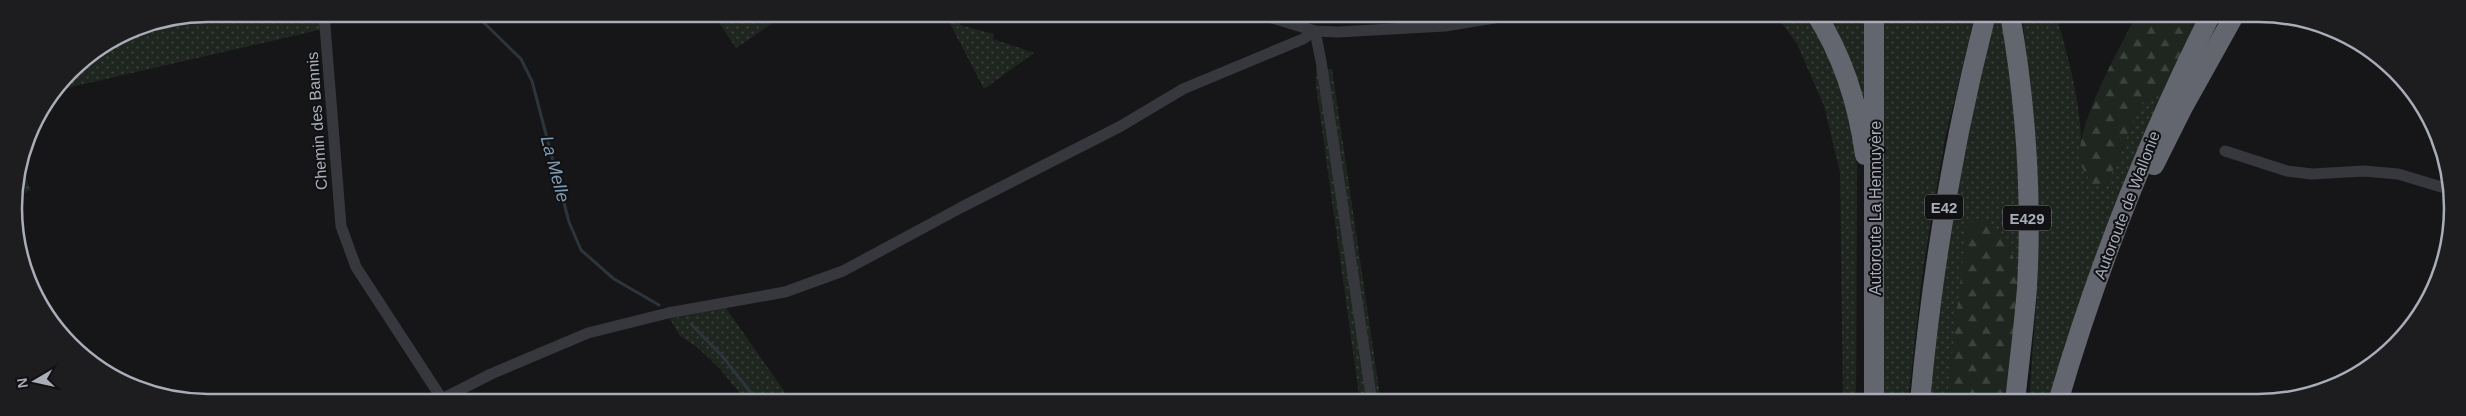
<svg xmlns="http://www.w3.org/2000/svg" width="2466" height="416" font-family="Arial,sans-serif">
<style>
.grass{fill:url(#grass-dots)}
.forest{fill:url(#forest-firs)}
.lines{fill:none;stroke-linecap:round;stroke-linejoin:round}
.stream{stroke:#2c353c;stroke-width:3}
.minor{stroke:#37383d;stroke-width:11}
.motorway{stroke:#63666e;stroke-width:20}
.labels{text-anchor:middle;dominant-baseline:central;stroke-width:4;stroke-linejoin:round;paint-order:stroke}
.shield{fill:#111113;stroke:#7b7e86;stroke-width:1}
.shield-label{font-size:15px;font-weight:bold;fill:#a8adb8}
.street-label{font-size:16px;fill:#a8adb8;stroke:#111113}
.water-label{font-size:18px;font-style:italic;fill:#7f9bb3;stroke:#111113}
.rim{fill:none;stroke:#a8adb8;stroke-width:2.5}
</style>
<defs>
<pattern id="grass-dots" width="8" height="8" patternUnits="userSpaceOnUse" patternTransform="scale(1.25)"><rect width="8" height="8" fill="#1e261f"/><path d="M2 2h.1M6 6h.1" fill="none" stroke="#3c433d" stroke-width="1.8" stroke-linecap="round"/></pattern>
<pattern id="forest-firs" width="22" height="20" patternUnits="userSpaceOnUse" patternTransform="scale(1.25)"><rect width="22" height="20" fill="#1e261f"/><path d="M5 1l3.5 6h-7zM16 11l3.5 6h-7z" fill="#3c433d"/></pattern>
</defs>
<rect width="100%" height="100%" fill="#161618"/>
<g class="grass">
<path d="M208 14H320L323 29 58 90 71 70 134 28Z"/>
<path d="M713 14H786L736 48Z"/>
<path d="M945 14H963L960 25 994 34 993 39 1034 53 984 89Z"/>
<path d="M1775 14H1865L1866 116 1852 118 1857 166 1856 402H1843L1840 172 1824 106 1797 44Z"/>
<path d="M1881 14H1975L1945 139 1923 269 1908 402H1882Z"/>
<path d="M1993 14H2000L2007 56 2010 62 2021 196 2019 280 1968 222 1947 402H1927L1942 269Z"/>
<path d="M2022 14H2056C2070 64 2084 113 2081 164L2106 187 2141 103 2165 91 2049 402H2029L2038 278 2036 146Z"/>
<path d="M1316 69H1332L1381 402H1360L1316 86Z"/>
<path d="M21 167 31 190 14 198V196Z"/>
<path d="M726 308 789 398 793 402H747L720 369 697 347 680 336 670 319Z"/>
</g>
<g class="forest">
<path d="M2137 14H2203L2165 91 2141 103 2106 187 2093 185C2089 179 2083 171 2081 164 2072 131 2121 45 2137 14Z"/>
<path d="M1967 222H1985L2008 239 2019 280 2007 402H1947Z"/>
</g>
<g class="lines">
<g class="stream">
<path d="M475 14 521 59 532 81 569 222 581 250 614 279 659 305"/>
<path d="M691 324 723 357 758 402"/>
</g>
<g class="minor">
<path d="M324 14 341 226 356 267 444 402"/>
<path d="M1259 14 1315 31 1338 32 1445 26 1519 14"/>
<path d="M1315 31 1321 61 1372 402"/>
<path d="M2225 151 2287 171 2312 174 2364 171 2398 174 2448 189"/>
<path d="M442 399 491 374 588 333 668 313 785 292 843 271 962 207 1121 126 1183 89 1303 39 1315 31"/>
</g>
<g class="motorway">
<path d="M1816 14C1844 58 1858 104 1865 155"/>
<path d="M2010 14C2026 104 2032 197 2027 288 2024 326 2019 364 2015 402"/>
<path d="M2154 165 2182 109 2235 14"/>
<path d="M1874 402V14"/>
<path d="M1920 402C1932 271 1953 142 1986 14"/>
<path d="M2058 402C2098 265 2147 141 2211 14"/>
</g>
</g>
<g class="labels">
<g class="shield">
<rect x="1925" y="194.5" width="38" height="25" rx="4"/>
<rect x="2003" y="205.5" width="48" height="25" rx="4"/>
</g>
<g class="shield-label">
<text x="1944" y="207">E42</text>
<text x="2027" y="218">E429</text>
</g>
<g class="street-label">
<text transform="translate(317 121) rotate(-94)">Chemin des Bannis</text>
<text transform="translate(2127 205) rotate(-69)">Autoroute de Wallonie</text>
<text transform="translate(1875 208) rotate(-90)">Autoroute La Hennuyère</text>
</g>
<g class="water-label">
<text transform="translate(555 169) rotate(75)">La Melle</text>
</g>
</g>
<path d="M0 0H2466V416H0ZM208 22H2258A186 186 0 0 1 2444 208V208A186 186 0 0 1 2258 394H208A186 186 0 0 1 22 208V208A186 186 0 0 1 208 22Z" fill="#1d1d20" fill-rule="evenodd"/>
<path class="rim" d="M208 22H2258A186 186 0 0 1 2444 208V208A186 186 0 0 1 2258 394H208A186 186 0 0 1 22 208V208A186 186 0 0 1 208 22Z"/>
<g transform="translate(35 381) rotate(261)" stroke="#111113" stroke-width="4" paint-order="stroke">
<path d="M0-4L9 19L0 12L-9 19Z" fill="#a8adb8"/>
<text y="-8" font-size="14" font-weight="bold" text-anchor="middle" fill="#a8adb8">N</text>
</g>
</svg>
